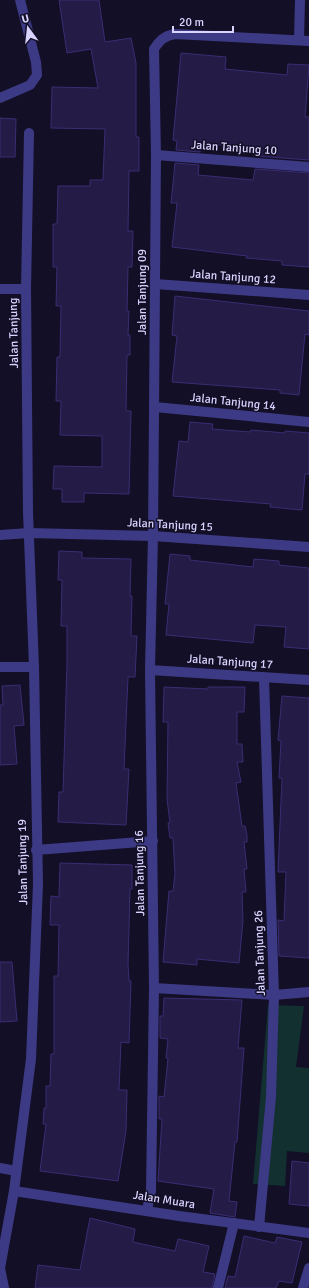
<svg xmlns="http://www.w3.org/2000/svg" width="309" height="1288" font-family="Signika,sans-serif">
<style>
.green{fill:#12302f}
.building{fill:#241b47;stroke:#3b2d73}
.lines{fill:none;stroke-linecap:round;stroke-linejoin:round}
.minor{stroke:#3d3a85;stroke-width:10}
.labels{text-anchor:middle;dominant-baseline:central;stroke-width:3;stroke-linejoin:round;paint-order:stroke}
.street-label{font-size:12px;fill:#d9d4ff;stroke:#130f26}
</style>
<rect width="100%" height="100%" fill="#130f26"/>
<path class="green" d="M268 1005 304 1006 296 1067 309 1068V1153L287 1151 285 1186 253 1184Z"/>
<g class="building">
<path d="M59 0H99L105 42 131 38 136 63V137H139V171H129L128 231H133L132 267H128L127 311H129L128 335H130V355H127L126 411H131L129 494 84 493V502H62V489H53L54 466 102 467V436L60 435 61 401H56L57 357H60L61 306H56L57 267H53V224H57L58 186H90V180H103L105 129 51 128 52 87 98 88 91 49 67 53Z"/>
<path d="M181 53 226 57 225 69 287 75 288 64 309 65 305 117H309V160L256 156 257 148 201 143 200 152 176 150 177 141 173 140Z"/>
<path d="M0 118 16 119 15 157H0Z"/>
<path d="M175 163 199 165 198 175 253 180 255 169 309 173V267L282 265V261L246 258 247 256 172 247 177 203H171Z"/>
<path d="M175 296 309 311V335L305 334 299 395 280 393V390L172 382 177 336 172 335Z"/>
<path d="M190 422 213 424 212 429 250 432 251 430 285 433V431L309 433V474H305L302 510 270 507 271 504 173 496 179 441 188 442Z"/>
<path d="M59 551 82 552V558L131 559 130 596H132L131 636H137L135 677H128L124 769H129L126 825 58 822 59 792H63L67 663V626H61L62 580H58Z"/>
<path d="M170 554 190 556V560L253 567 254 559 279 561V565L309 568V649L284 647 286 627 255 625 253 643 166 635 169 604H165Z"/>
<path d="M20 685 24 725 14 726 17 764 0 765V705H3L2 686Z"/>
<path d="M164 687 208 689V687H245L244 712H237V744H242L243 762H237L241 782 236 783 242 826H245L247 835V842H244L247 869H244L246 892H242L243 921 239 963 197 959V965L163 962 169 891H173L175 874 173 838H170L168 823H170L167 799 168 722H163Z"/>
<path d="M282 696 309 698V958L279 956 278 920 284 921 286 872H278L282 778H279L281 741 278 740Z"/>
<path d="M60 863 132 865V889H130L128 964 129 981H131L129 1043 121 1042 119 1090H127L126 1131 118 1181 40 1171 46 1124H43L44 1108H46V1086H50L51 1054H54V976H58L59 925H50L51 896 59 897Z"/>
<path d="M0 962H12L17 1021 0 1022Z"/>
<path d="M164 998 242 1000 238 1048H244L237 1142H235L229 1201 237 1202 235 1217 210 1213 214 1189 158 1181 162 1119H159V1096L164 1097 168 1058H166L168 1039 160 1038V1016H163Z"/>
<path d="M292 1161 309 1163V1206L289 1204Z"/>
<path d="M90 1218 135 1229 133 1242 175 1251 178 1239 209 1246 203 1272 215 1274 212 1288H35L38 1265 80 1270Z"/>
<path d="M244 1236 275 1243 277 1237 302 1242 292 1283 279 1281 276 1288H225L228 1276 235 1277Z"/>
</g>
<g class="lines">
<g class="minor">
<path d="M299 40 300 0"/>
<path d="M0 98 30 85 37 75 36 62 20 0"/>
<path d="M156 155 309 167"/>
<path d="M155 284 309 295"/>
<path d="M0 289H26"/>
<path d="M155 407 309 422"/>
<path d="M0 535 29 533 153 536 309 547"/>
<path d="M0 667H34"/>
<path d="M150 670 309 680"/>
<path d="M36 850 153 841"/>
<path d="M154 988 274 995 309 992"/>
<path d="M0 1168 16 1171"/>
<path d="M14 1191 179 1216 309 1233"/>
<path d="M147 1210 151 1191 154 988 150 670 153 536 156 155 154 49C160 40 164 36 175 34L309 41"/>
<path d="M259 1227 271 1097 274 995 264 678"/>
<path d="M4 1288 0 1268 14 1191 31 1059 38 884 34 667 28 512 26 289 29 133"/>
<path d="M218 1288 234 1223"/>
<path d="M303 1288 309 1268"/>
</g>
</g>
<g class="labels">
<g class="street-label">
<text transform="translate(234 148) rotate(4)">Jalan Tanjung 10</text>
<text transform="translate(233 277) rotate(4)">Jalan Tanjung 12</text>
<text transform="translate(142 292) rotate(-90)">Jalan Tanjung 09</text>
<text transform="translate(14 333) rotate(-91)">Jalan Tanjung</text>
<text transform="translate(233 402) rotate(6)">Jalan Tanjung 14</text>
<text transform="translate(170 525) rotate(3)">Jalan Tanjung 15</text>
<text transform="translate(230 662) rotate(4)">Jalan Tanjung 17</text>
<text transform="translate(23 862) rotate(-91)">Jalan Tanjung 19</text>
<text transform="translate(140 873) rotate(-91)">Jalan Tanjung 16</text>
<text transform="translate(260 953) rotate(-92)">Jalan Tanjung 26</text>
<text transform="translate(164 1200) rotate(9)">Jalan Muara</text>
</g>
</g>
<g transform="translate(28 28) rotate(345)" stroke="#130f26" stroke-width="3" paint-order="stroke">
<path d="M0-3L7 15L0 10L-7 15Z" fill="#d9d4ff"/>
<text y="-6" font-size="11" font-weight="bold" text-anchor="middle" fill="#d9d4ff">U</text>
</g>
<path d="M173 26v6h60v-6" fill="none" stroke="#d9d4ff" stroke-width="2"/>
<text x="179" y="26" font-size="12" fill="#d9d4ff" stroke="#130f26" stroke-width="3" paint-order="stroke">20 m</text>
</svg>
